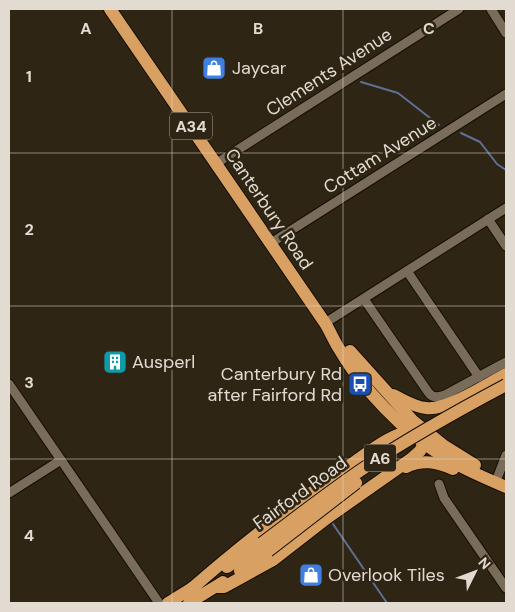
<svg xmlns="http://www.w3.org/2000/svg" width="515" height="612" font-family="'DM Sans',sans-serif">
<style>
.lines{fill:none;stroke-linecap:round;stroke-linejoin:round}
.stream{stroke:#5c7194;stroke-width:2}
.minor-casing{stroke:#170e01;stroke-width:11}
.highway-casing{stroke:#170e01;stroke-width:14}
.minor{stroke:#796c5a;stroke-width:9}
.highway{stroke:#d8a163;stroke-width:12}
.highway-bridge-casing{stroke:#170e01;stroke-width:14;stroke-linecap:butt}
.highway-bridge{stroke:#d8a163;stroke-width:12}
.grid{fill:none;stroke:#e2dbd1;stroke-width:1;stroke-opacity:0.55}
.labels{text-anchor:middle;dominant-baseline:central;stroke-width:5;stroke-linejoin:round;paint-order:stroke}
.shield{fill:#2f2514;stroke:#aca498;stroke-width:1}
.shield-label{font-size:16px;font-weight:bold;fill:#e2dbd1}
.poi-label{font-size:18px;fill:#e2dbd1;stroke:#2f2514;text-anchor:start}
.street-label{font-size:18px;fill:#e2dbd1;stroke:#2f2514}
.grid-label{font-size:16px;text-anchor:middle;font-weight:bold;fill:#e2dbd1;stroke:#2f2514;stroke-width:5;stroke-linejoin:round;paint-order:stroke}
</style>
<rect width="100%" height="100%" fill="#2f2514"/>
<g class="lines">
<g class="stream">
<path d="M361 82 398 93 439 125"/>
<path d="M461 133 480 142 497 164 506 170"/>
<path d="M333 524 387 603"/>
</g>
<g class="minor-casing">
<g id="minor">
<path d="M491 9 506 33"/>
<path d="M217 163 459 9"/>
<path d="M488 219 506 246"/>
<path d="M271 243 506 94"/>
<path d="M407 271 479 377"/>
<path d="M364 299 428 392C432 398 438 398 445 395L506 362"/>
<path d="M325 323 506 208"/>
<path d="M9 384 159 603"/>
<path d="M498 476 506 455"/>
<path d="M439 484 444 498 506 588"/>
<path d="M9 493 61 460"/>
</g>
</g>
<g class="highway-casing">
<g id="highway">
<path d="M110 9 325 323C330 331 333 339 338 347 361 388 404 432 444 457 463 469 485 478 506 487"/>
<path d="M350 351 413 421 443 445 475 465"/>
<path d="M393 395C404 400 414 407 426 408 446 411 488 384 506 374"/>
<path d="M406 467C423 459 437 462 453 469"/>
<path d="M227 567 262 543"/>
<path d="M240 571 268 551"/>
<path d="M216 587H224L273 560 327 518 411 459 420 451 429 434"/>
<path d="M190 590C240 546 292 506 346 468 367 454 390 433 416 430"/>
<path d="M168 603 197 585"/>
<path d="M189 603 223 582"/>
</g>
</g>
<use href="#minor" class="minor"/>
<use href="#highway" class="highway"/>
<g class="highway-bridge-casing">
<g id="highway-bridge">
<path d="M262 543C297 517 331 490 367 466 412 436 459 410 506 385"/>
<path d="M268 551 356 483"/>
</g>
</g>
<use href="#highway-bridge" class="highway-bridge"/>
</g>
<path class="grid" d="M172 9V603M343 9V603M9 153H506M9 306H506M9 459H506"/>
<defs>
<g id="shop-square" transform="scale(1.25)"><rect x="-9" y="-9" width="18" height="18" rx="4" fill="#3f7fe0" stroke="#2f2514"/><path d="M-5-2.5h2.3a2.7 3.5 0 0 1 5.4 0H5L5.5 6h-11ZM-1.5-2.5h3a1.5 2.3 0 0 0-3 0Z" fill="#fff"/></g>
<g id="building-square" transform="scale(1.25)"><rect x="-9" y="-9" width="18" height="18" rx="4" fill="#0f9aa8" stroke="#2f2514"/><path d="M-4-6H4V6H1V3H-1V6H-4ZM-2.5-4.3h1.7v1.8h-1.7ZM.8-4.3h1.7v1.8H.8ZM-2.5-1h1.7V.8h-1.7ZM.8-1h1.7V.8H.8Z" fill="#fff"/></g>
<g id="bus-square" transform="scale(1.25)"><rect x="-9" y="-9" width="18" height="18" rx="4" fill="#1a4fb4" stroke="#2f2514"/><path d="M-5-6H5V4H4V6H2V4H-2V6H-4V4H-5ZM-3.5-4V0h7V-4ZM-3.5 1.2v1.5H-2V1.2ZM2 1.2v1.5H3.5V1.2Z" fill="#fff"/></g>
</defs>
<g fill-rule="evenodd">
<use href="#shop-square" x="214" y="68"/>
<use href="#building-square" x="115" y="362"/>
<use href="#bus-square" x="360" y="384"/>
<use href="#shop-square" x="311" y="575"/>
</g>
<g class="labels">
<g class="shield">
<rect x="170" y="112.5" width="42" height="27" rx="4"/>
<rect x="364" y="444.5" width="32" height="27" rx="4"/>
</g>
<g class="shield-label">
<text x="191" y="126">A34</text>
<text x="380" y="458">A6</text>
</g>
<g class="poi-label">
<text x="232" y="68">Jaycar</text>
<text x="132" y="362">Ausperl</text>
<text x="342" y="374" text-anchor="end">Canterbury Rd<tspan x="342" dy="21">after Fairford Rd</tspan></text>
<text x="328" y="575">Overlook Tiles</text>
</g>
<g class="street-label">
<text transform="translate(329 72) rotate(-33)">Clements Avenue</text>
<text transform="translate(380 155) rotate(-32)">Cottam Avenue</text>
<text transform="translate(269 209) rotate(56)">Canterbury Road</text>
<text transform="translate(300 493) rotate(-36)">Fairford Road</text>
</g>
</g>
<g class="grid-label">
<text x="86" y="34">A</text>
<text x="258" y="34">B</text>
<text x="429" y="34">C</text>
<text x="29" y="82">1</text>
<text x="29" y="235">2</text>
<text x="29" y="388">3</text>
<text x="29" y="541">4</text>
</g>
<rect width="515" height="612" fill="none" stroke="#e2dbd1" stroke-width="20"/>
<g transform="translate(475 572) rotate(48)" stroke="#2f2514" stroke-width="4" paint-order="stroke">
<path d="M0-4L9 19L0 12L-9 19Z" fill="#e2dbd1"/>
<text y="-8" font-size="14" font-weight="bold" text-anchor="middle" fill="#e2dbd1">N</text>
</g>
</svg>
